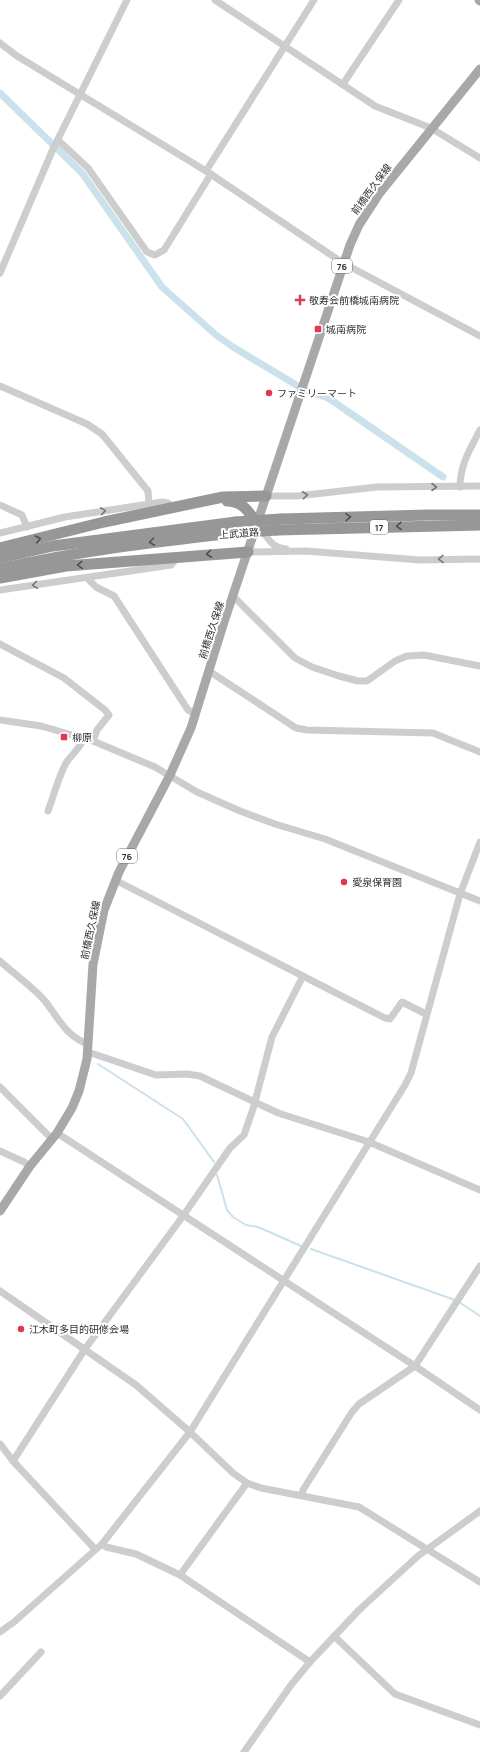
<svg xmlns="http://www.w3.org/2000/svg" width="480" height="1752" font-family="Manrope,'Noto Sans JP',sans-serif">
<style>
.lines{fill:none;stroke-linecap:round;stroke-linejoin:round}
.stream{stroke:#cbe1eb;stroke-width:2}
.canal{stroke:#cbe1eb;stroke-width:7}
.minor{stroke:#cdcdcd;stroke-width:7}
.major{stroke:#a8a8a8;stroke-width:9}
.highway{stroke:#979797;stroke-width:11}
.highway-bridge{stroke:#979797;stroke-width:11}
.oneway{stroke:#777}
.oneway2{stroke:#4f4f4f}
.poi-dot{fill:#e1384f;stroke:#fff;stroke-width:1.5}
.labels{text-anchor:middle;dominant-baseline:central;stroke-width:4;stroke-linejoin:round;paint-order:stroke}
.shield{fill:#fff;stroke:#6e6e6e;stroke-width:1}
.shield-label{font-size:9px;font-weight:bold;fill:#303030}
.street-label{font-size:10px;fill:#303030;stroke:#fff}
.poi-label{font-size:10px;fill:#303030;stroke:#fff;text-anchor:start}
</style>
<rect width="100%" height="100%" fill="#fff"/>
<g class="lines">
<g class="stream">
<path d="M98 1064 183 1119 214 1162"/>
<path d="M217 1175 227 1210 233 1217 246 1225 258 1227 301 1246"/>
<path d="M311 1249 455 1300"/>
<path d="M459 1302 480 1316"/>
</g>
<g class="canal">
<path d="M0 93 82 173 162 287 216 335 233 347 298 386"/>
<path d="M308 391 328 398 337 404 443 477"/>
</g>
<g class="minor">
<path d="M215 0 375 106 431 128 480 158"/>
<path d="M0 43 17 56 206 171 343 263 480 336"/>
<path d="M343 84 399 0"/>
<path d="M58 140 88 168 147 252 155 255 164 250 211 174"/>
<path d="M206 171 314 0"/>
<path d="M0 273 53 149 127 0"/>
<path d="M0 386 87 424 102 434 148 491 149 504"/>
<path d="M460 487C460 465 470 449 480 430"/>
<path d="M266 496H297L377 487 480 486"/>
<path d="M0 505 22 515 27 527"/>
<path d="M261 529C268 539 273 548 286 549"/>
<path d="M0 533 65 517 149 504 163 502 168 503 173 508"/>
<path d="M248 552 306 551 420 560 480 559"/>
<path d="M87 578 96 587 114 596 188 710 196 714"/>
<path d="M0 590 171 565 177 558"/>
<path d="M233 596 295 658 312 667 339 676 358 681H367L395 661 407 656 424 655 480 666"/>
<path d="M0 644 64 678 105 710 109 715 97 730 93 741"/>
<path d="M209 671 296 728 307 730 433 733 480 752"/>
<path d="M0 720 41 726 93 741 155 767 197 792 240 811 275 824 325 839 480 901"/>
<path d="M48 811C54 795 58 778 66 763 72 754 81 748 84 737"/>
<path d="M115 880 385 1018 390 1019 402 1002 426 1014"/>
<path d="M0 961C14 974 32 986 45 1001 58 1018 67 1037 88 1044"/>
<path d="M88 1052 156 1075 187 1074 200 1076 278 1113 369 1142 480 1190"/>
<path d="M0 1087 52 1139"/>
<path d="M57 1133 415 1366 480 1410"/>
<path d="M0 1151 24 1162 30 1166"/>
<path d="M0 1291 136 1385 190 1432 233 1473 247 1483 261 1488 359 1507 480 1582"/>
<path d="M0 1444 13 1461 95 1549"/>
<path d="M13 1461 85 1349 183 1216 230 1148 244 1135 253 1109 272 1037 303 976"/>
<path d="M302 1495 303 1490 352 1412 359 1404 415 1366 480 1266"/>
<path d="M102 1544 106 1547 136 1554 180 1575 310 1662"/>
<path d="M180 1575 247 1483"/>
<path d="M0 1632 14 1622 102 1544 190 1432 405 1085 411 1073 460 894 480 842"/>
<path d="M334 1636 395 1694 480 1725"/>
<path d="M0 1696 41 1652"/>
<path d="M244 1752 291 1685 310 1662 359 1610 418 1556 480 1511"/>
</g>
<g class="major">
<path d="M479 0 480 1"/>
<path d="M0 1211 30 1166 57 1133 72 1108 79 1091 87 1059 93 964 104 910 119 872 170 775 191 728 224 622 350 245 359 225 379 194 480 69"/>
</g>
<g class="highway">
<path d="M227 501C243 501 249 512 257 524"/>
<path d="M281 519 428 515H480"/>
<path d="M277 530 480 525"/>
<path d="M0 548 104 522 223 497 266 496"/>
<path d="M0 558 53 546 236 522"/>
<path d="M0 569C77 551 154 542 233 533"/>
<path d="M0 578 66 566 248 552"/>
</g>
<g class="highway-bridge">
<path d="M236 522 281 519"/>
<path d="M233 533 277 530"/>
</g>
</g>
<defs><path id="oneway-chevron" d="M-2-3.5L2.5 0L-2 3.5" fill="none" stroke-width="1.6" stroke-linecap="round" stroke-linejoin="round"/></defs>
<g class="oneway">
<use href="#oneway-chevron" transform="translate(434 487)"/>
<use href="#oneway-chevron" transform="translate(305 495) rotate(-7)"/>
<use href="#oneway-chevron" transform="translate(103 511) rotate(-8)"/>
<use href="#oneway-chevron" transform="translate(441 559) rotate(179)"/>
<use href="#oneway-chevron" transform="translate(35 585) rotate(172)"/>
</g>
<g class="oneway2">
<use href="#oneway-chevron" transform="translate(348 517) rotate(-2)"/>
<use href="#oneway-chevron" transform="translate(399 526) rotate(179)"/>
<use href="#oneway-chevron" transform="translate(38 539) rotate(-13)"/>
<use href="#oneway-chevron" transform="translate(152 542) rotate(173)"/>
<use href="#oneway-chevron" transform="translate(209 554) rotate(173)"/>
<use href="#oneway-chevron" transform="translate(80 565) rotate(176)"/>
</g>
<g class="poi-dot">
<path d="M298 294h4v4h4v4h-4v4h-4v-4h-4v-4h4z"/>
<rect x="314" y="325" width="8" height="8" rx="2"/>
<circle cx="269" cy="393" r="4"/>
<rect x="60" y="733" width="8" height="8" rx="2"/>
<circle cx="344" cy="882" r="4"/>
<circle cx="21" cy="1329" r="4"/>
</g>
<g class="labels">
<g class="shield">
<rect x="332" y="259" width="20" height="14" rx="3"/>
<rect x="370" y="520" width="18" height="14" rx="3"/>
<rect x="117" y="849" width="20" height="14" rx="3"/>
</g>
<g class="shield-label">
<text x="342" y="266">76</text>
<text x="379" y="527">17</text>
<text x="127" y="856">76</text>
</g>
<g class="street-label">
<text transform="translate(371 189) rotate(-54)">前橋西久保線</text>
<text transform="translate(239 533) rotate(-4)">上武道路</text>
<text transform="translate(211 630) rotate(-72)">前橋西久保線</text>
<text transform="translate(90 930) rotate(-78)">前橋西久保線</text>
</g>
<g class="poi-label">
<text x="309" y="300">敬寿会前橋城南病院</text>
<text x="326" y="329">城南病院</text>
<text x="277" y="393">ファミリーマート</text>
<text x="72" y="737">柳原</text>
<text x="352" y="882">愛泉保育園</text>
<text x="29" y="1329">江木町多目的研修会場</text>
</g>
</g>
</svg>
